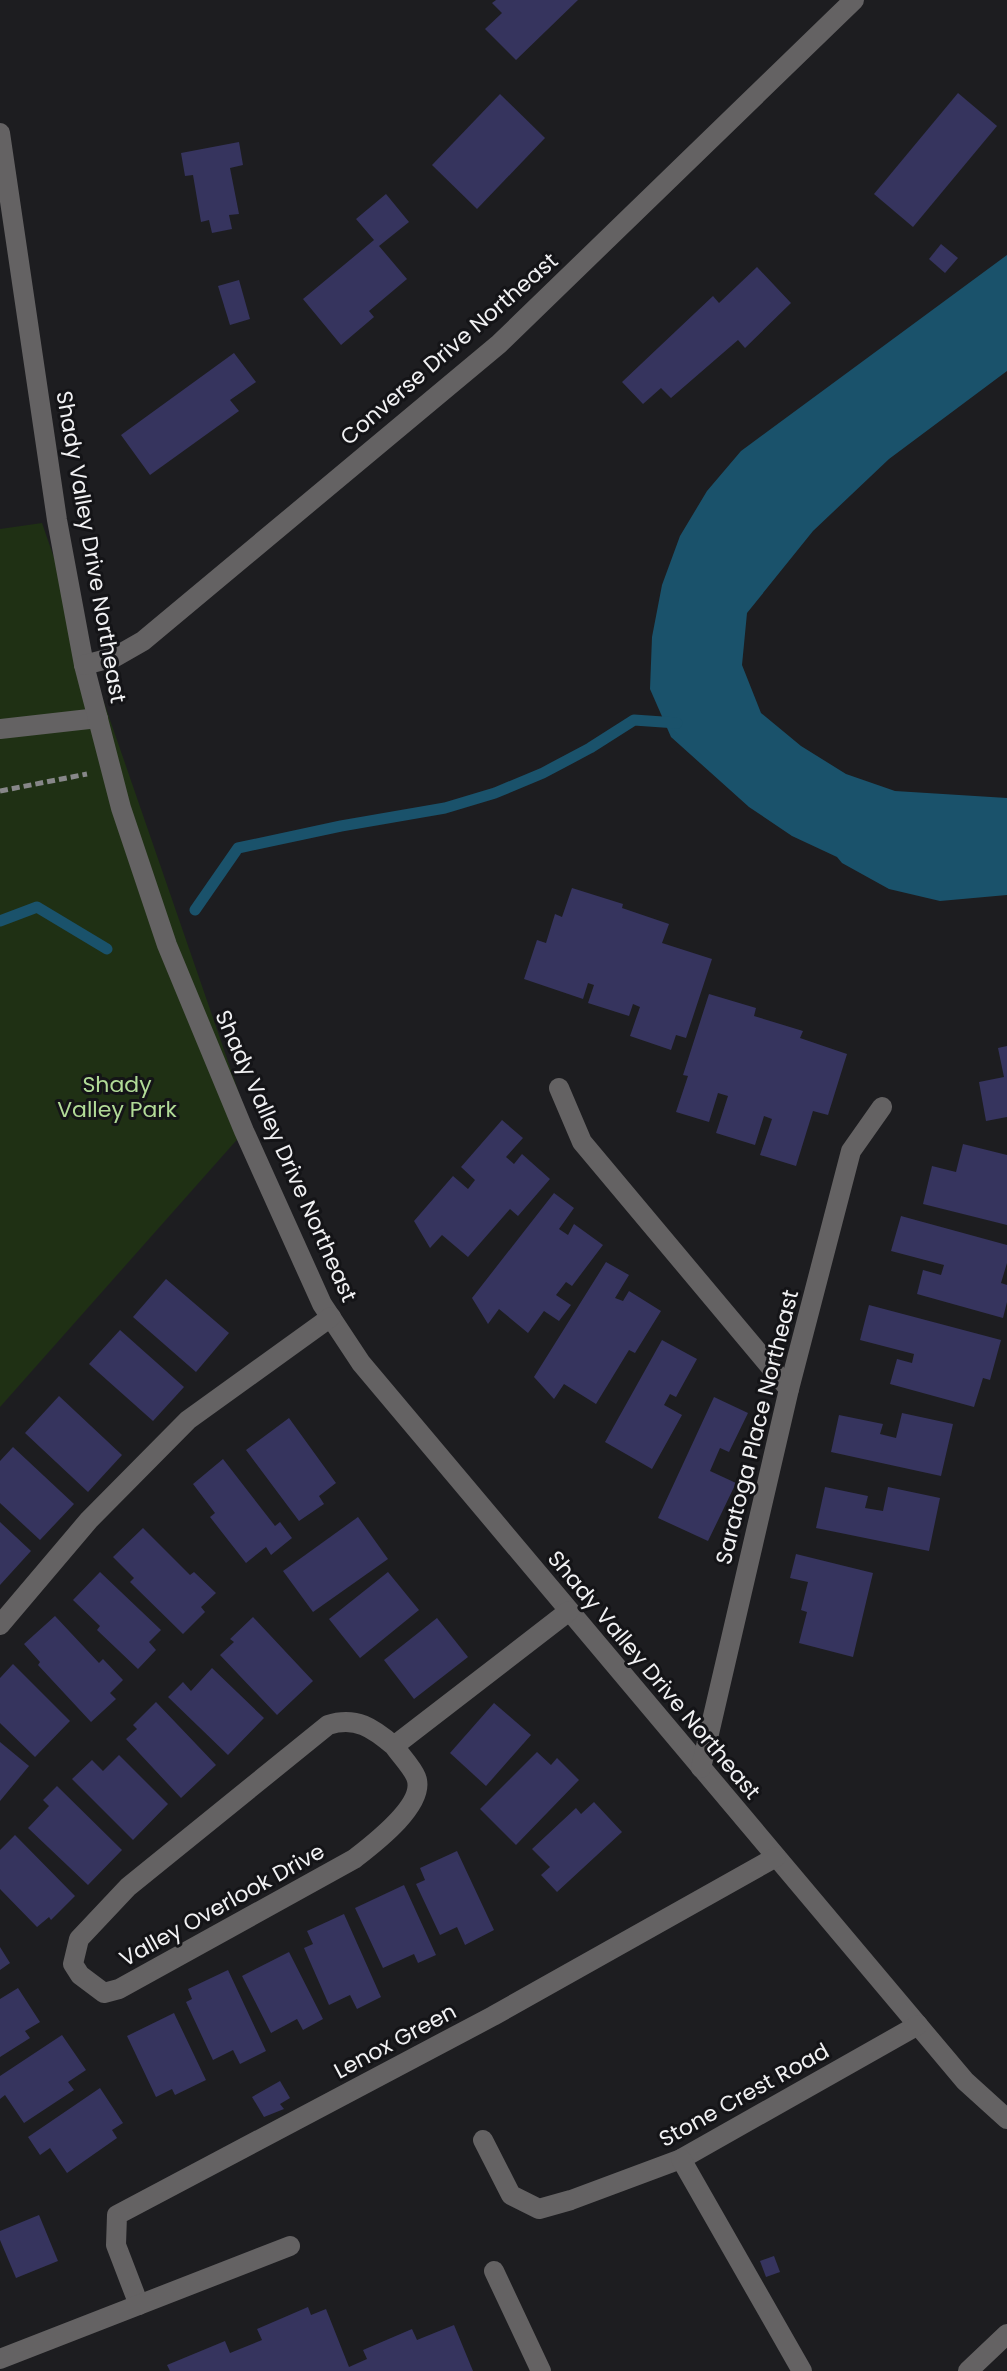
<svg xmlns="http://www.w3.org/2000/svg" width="1007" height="2371" font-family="Poppins,sans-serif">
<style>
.green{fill:#1f3014}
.water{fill:#1a526b}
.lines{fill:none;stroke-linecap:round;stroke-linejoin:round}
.stream{stroke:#1a526b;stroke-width:11}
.building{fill:#36345e}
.path{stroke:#878789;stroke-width:5;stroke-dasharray:8 4;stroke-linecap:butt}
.lane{stroke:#646263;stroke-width:20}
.street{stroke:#646263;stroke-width:20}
.labels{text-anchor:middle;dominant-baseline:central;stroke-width:6;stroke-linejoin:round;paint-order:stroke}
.street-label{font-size:22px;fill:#f1f1f3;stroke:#141417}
.park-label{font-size:22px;fill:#b1db97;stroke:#141417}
</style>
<rect width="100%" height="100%" fill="#1d1d20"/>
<path class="green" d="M42 523 250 1125 0 1407V529Z"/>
<path class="water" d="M1007 255V371L889 459 813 531 747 613 742 665 761 713 801 746 846 774 895 791 1007 798V895L940 901 889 889 842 863 837 857 792 836 749 807 671 737 650 689 652 637 662 585 680 536 707 491 741 451Z"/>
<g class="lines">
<g class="stream">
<path d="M195 910 238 848 341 826 445 808 495 793 543 773 590 748 634 720 677 723"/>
<path d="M0 921 37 907 107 949"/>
</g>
</g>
<g class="building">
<path d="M496 0H578L516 60 485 29 502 13 492 3Z"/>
<path d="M958 93 997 126 913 227 874 194Z"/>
<path d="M500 94 545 138 477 209 432 165Z"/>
<path d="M239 142 243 165 230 168 239 214 229 215 232 229 212 233 209 220 201 222 193 175 185 176 181 153Z"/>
<path d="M386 194 409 222 379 246 407 279 369 311 374 317 341 345 303 299 374 240 356 219Z"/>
<path d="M941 244 958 258 945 273 929 259Z"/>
<path d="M757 267 791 303 745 348 738 340 671 398 661 388 643 404 622 382 713 296 719 303Z"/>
<path d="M239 280 250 319 230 325 218 286Z"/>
<path d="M234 353 256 382 230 400 239 411 150 475 121 435Z"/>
<path d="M572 888 623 904 622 908 669 924 662 943 712 959 686 1038 676 1035 671 1050 630 1036 640 1007 633 1004 629 1016 588 1003 594 985 588 983 583 999 524 979 537 940 546 943 555 914 562 917Z"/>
<path d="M709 994 756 1008 754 1016 803 1031 800 1038 847 1054 828 1115 813 1111 796 1166 760 1155 772 1119 764 1116 755 1145 716 1133 728 1096 718 1093 709 1122 676 1112 688 1076 683 1075Z"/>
<path d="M1007 1046V1117L986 1121 979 1082 1004 1077 998 1048Z"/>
<path d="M502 1120 523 1138 506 1157 514 1164 522 1154 550 1179 518 1216 510 1209 468 1257 442 1235 430 1248 414 1221 453 1176 468 1189 475 1180 461 1167Z"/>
<path d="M963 1144 1007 1155V1225L923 1204 932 1166 956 1172Z"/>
<path d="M554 1193 574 1208 559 1229 568 1235 574 1224 603 1245 572 1286 566 1282 556 1295 571 1305 559 1321 544 1311 528 1333 499 1309 488 1324 472 1298Z"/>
<path d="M901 1216 1007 1245V1263L1001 1283 1007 1285V1302L1003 1318 917 1294 923 1270 941 1275 944 1265 891 1251Z"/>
<path d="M606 1262 629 1275 615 1298 623 1301 629 1291 661 1311 635 1353 629 1350 596 1404 564 1384 554 1399 534 1377Z"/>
<path d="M166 1279 229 1333 196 1372 133 1317Z"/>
<path d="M869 1305 1001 1340 990 1380 983 1378 974 1407 890 1384 897 1359 912 1363 914 1354 860 1340Z"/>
<path d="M120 1330 184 1387 153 1421 89 1364Z"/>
<path d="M662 1340 697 1359 676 1397 670 1394 664 1405 682 1415 652 1469 605 1442Z"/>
<path d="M59 1396 122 1455 88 1492 25 1433Z"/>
<path d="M714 1397 748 1413 729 1452 720 1448 710 1471 736 1483 708 1541 658 1518Z"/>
<path d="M902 1413 953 1424 941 1476 831 1452 839 1415 883 1424 880 1434 896 1438Z"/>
<path d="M289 1418 336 1483 319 1496 324 1504 299 1521 246 1450Z"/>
<path d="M13 1447 74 1504 40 1540 0 1503V1461Z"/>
<path d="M223 1459 275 1526 280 1522 292 1538 271 1555 266 1547 246 1563 210 1517 215 1513 193 1484Z"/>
<path d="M825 1487 868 1496 865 1508 883 1511 888 1487 940 1498 929 1551 816 1528Z"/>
<path d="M358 1517 388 1559 313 1612 283 1571Z"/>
<path d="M0 1522 31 1551 0 1585Z"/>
<path d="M143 1528 190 1575 194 1572 216 1593 201 1607 205 1612 183 1634 130 1582 134 1578 113 1557Z"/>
<path d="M796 1554 873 1573 853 1657 799 1643 807 1612 801 1610 808 1582 790 1578Z"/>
<path d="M100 1572 161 1630 149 1642 156 1650 138 1669 97 1630 100 1626 73 1600Z"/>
<path d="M388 1572 419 1610 360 1658 329 1619Z"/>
<path d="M55 1616 99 1663 103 1659 123 1680 110 1693 116 1699 91 1722 38 1665 40 1662 24 1644Z"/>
<path d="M253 1617 313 1681 277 1715 220 1655 234 1642 230 1639Z"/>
<path d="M437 1618 468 1657 414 1699 384 1660Z"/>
<path d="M13 1664 70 1721 35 1757 0 1723V1678Z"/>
<path d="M212 1668 264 1718 228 1755 168 1697 183 1682 191 1691Z"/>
<path d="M156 1702 216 1765 181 1798 126 1739 137 1729 133 1725Z"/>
<path d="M494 1703 531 1735 486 1786 450 1753Z"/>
<path d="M0 1742 29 1766 0 1801Z"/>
<path d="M537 1752 551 1765 557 1758 579 1780 516 1845 480 1809Z"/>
<path d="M119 1755 168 1804 133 1840 72 1779 92 1760 103 1771Z"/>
<path d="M57 1786 122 1850 88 1885 28 1828 49 1806 43 1800Z"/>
<path d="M594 1802 622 1832 557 1892 541 1875 550 1867 532 1849 576 1808 581 1814Z"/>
<path d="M15 1835 75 1896 51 1920 49 1917 37 1927 0 1889V1850Z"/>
<path d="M457 1851 494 1930 465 1945 457 1927 440 1935 416 1884 425 1880 420 1868Z"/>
<path d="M404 1885 436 1955 418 1963 414 1954 383 1968 355 1908Z"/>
<path d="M344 1914 381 1997 357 2009 350 1995 329 2005 304 1948 313 1944 307 1931Z"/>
<path d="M0 1947 10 1963 0 1970Z"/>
<path d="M289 1952 323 2019 303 2030 297 2019 271 2033 242 1976Z"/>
<path d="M228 1970 266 2051 240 2064 233 2050 213 2060 186 2002 192 1999 188 1989Z"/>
<path d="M18 1988 40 2022 25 2031 30 2038 0 2057V1999Z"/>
<path d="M174 2013 206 2080 175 2095 172 2089 156 2097 127 2036Z"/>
<path d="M62 2035 86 2070 68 2082 74 2090 24 2123 5 2095 0 2099V2076Z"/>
<path d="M280 2081 290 2098 280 2104 284 2109 264 2117 252 2097Z"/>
<path d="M100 2088 123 2123 112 2130 117 2138 67 2173 50 2148 40 2155 28 2137Z"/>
<path d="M39 2215 58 2261 16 2278 0 2240V2231Z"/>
<path d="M774 2256 780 2272 766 2277 760 2261Z"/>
<path d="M308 2307 311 2315 326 2309 349 2367 367 2359 363 2350 412 2329 417 2340 454 2325 473 2371H170L167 2365 225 2341 230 2353 262 2340 257 2329Z"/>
</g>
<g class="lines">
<path class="path" d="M0 791 87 774"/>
<path class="lane" d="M0 729 98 718"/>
<g class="street">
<path d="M0 133 57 520 84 665 121 808 167 945 244 1131 322 1304 361 1363 965 2081 1007 2119"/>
<path d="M84 665 115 657 143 641 499 344 854 0"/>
<path d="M559 1088 582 1142 789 1389"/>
<path d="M0 1625 89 1520 188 1420 331 1317"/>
<path d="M394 1746C373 1728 356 1716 328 1725L128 1887 79 1939 73 1964 80 1975 104 1993 119 1989 354 1859C372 1845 427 1804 416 1777 412 1767 401 1756 394 1746L569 1611"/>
<path d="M701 1768 789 1389 851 1151 882 1107"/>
<path d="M483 2140 511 2195 539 2209 571 2200 681 2159 918 2025"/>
<path d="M681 2159 802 2371"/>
<path d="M494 2271 541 2371"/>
<path d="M139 2305 116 2245 117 2215 493 2016 776 1857"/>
<path d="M0 2359 290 2246"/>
<path d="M968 2371 1007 2334"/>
</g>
</g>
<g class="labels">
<g class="street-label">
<text transform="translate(449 349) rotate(-41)">Converse Drive Northeast</text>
<text transform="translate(91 547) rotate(80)">Shady Valley Drive Northeast</text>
<text transform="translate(286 1156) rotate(66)">Shady Valley Drive Northeast</text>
<text transform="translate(757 1427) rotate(-76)">Saratoga Place Northeast</text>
<text transform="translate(654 1675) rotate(50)">Shady Valley Drive Northeast</text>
<text transform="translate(222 1905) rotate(-29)">Valley Overlook Drive</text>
<text transform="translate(395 2041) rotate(-28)">Lenox Green</text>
<text transform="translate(744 2095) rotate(-29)">Stone Crest Road</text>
</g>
<g class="park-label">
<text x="117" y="1084">Shady<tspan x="117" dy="25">Valley Park</tspan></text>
</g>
</g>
</svg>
